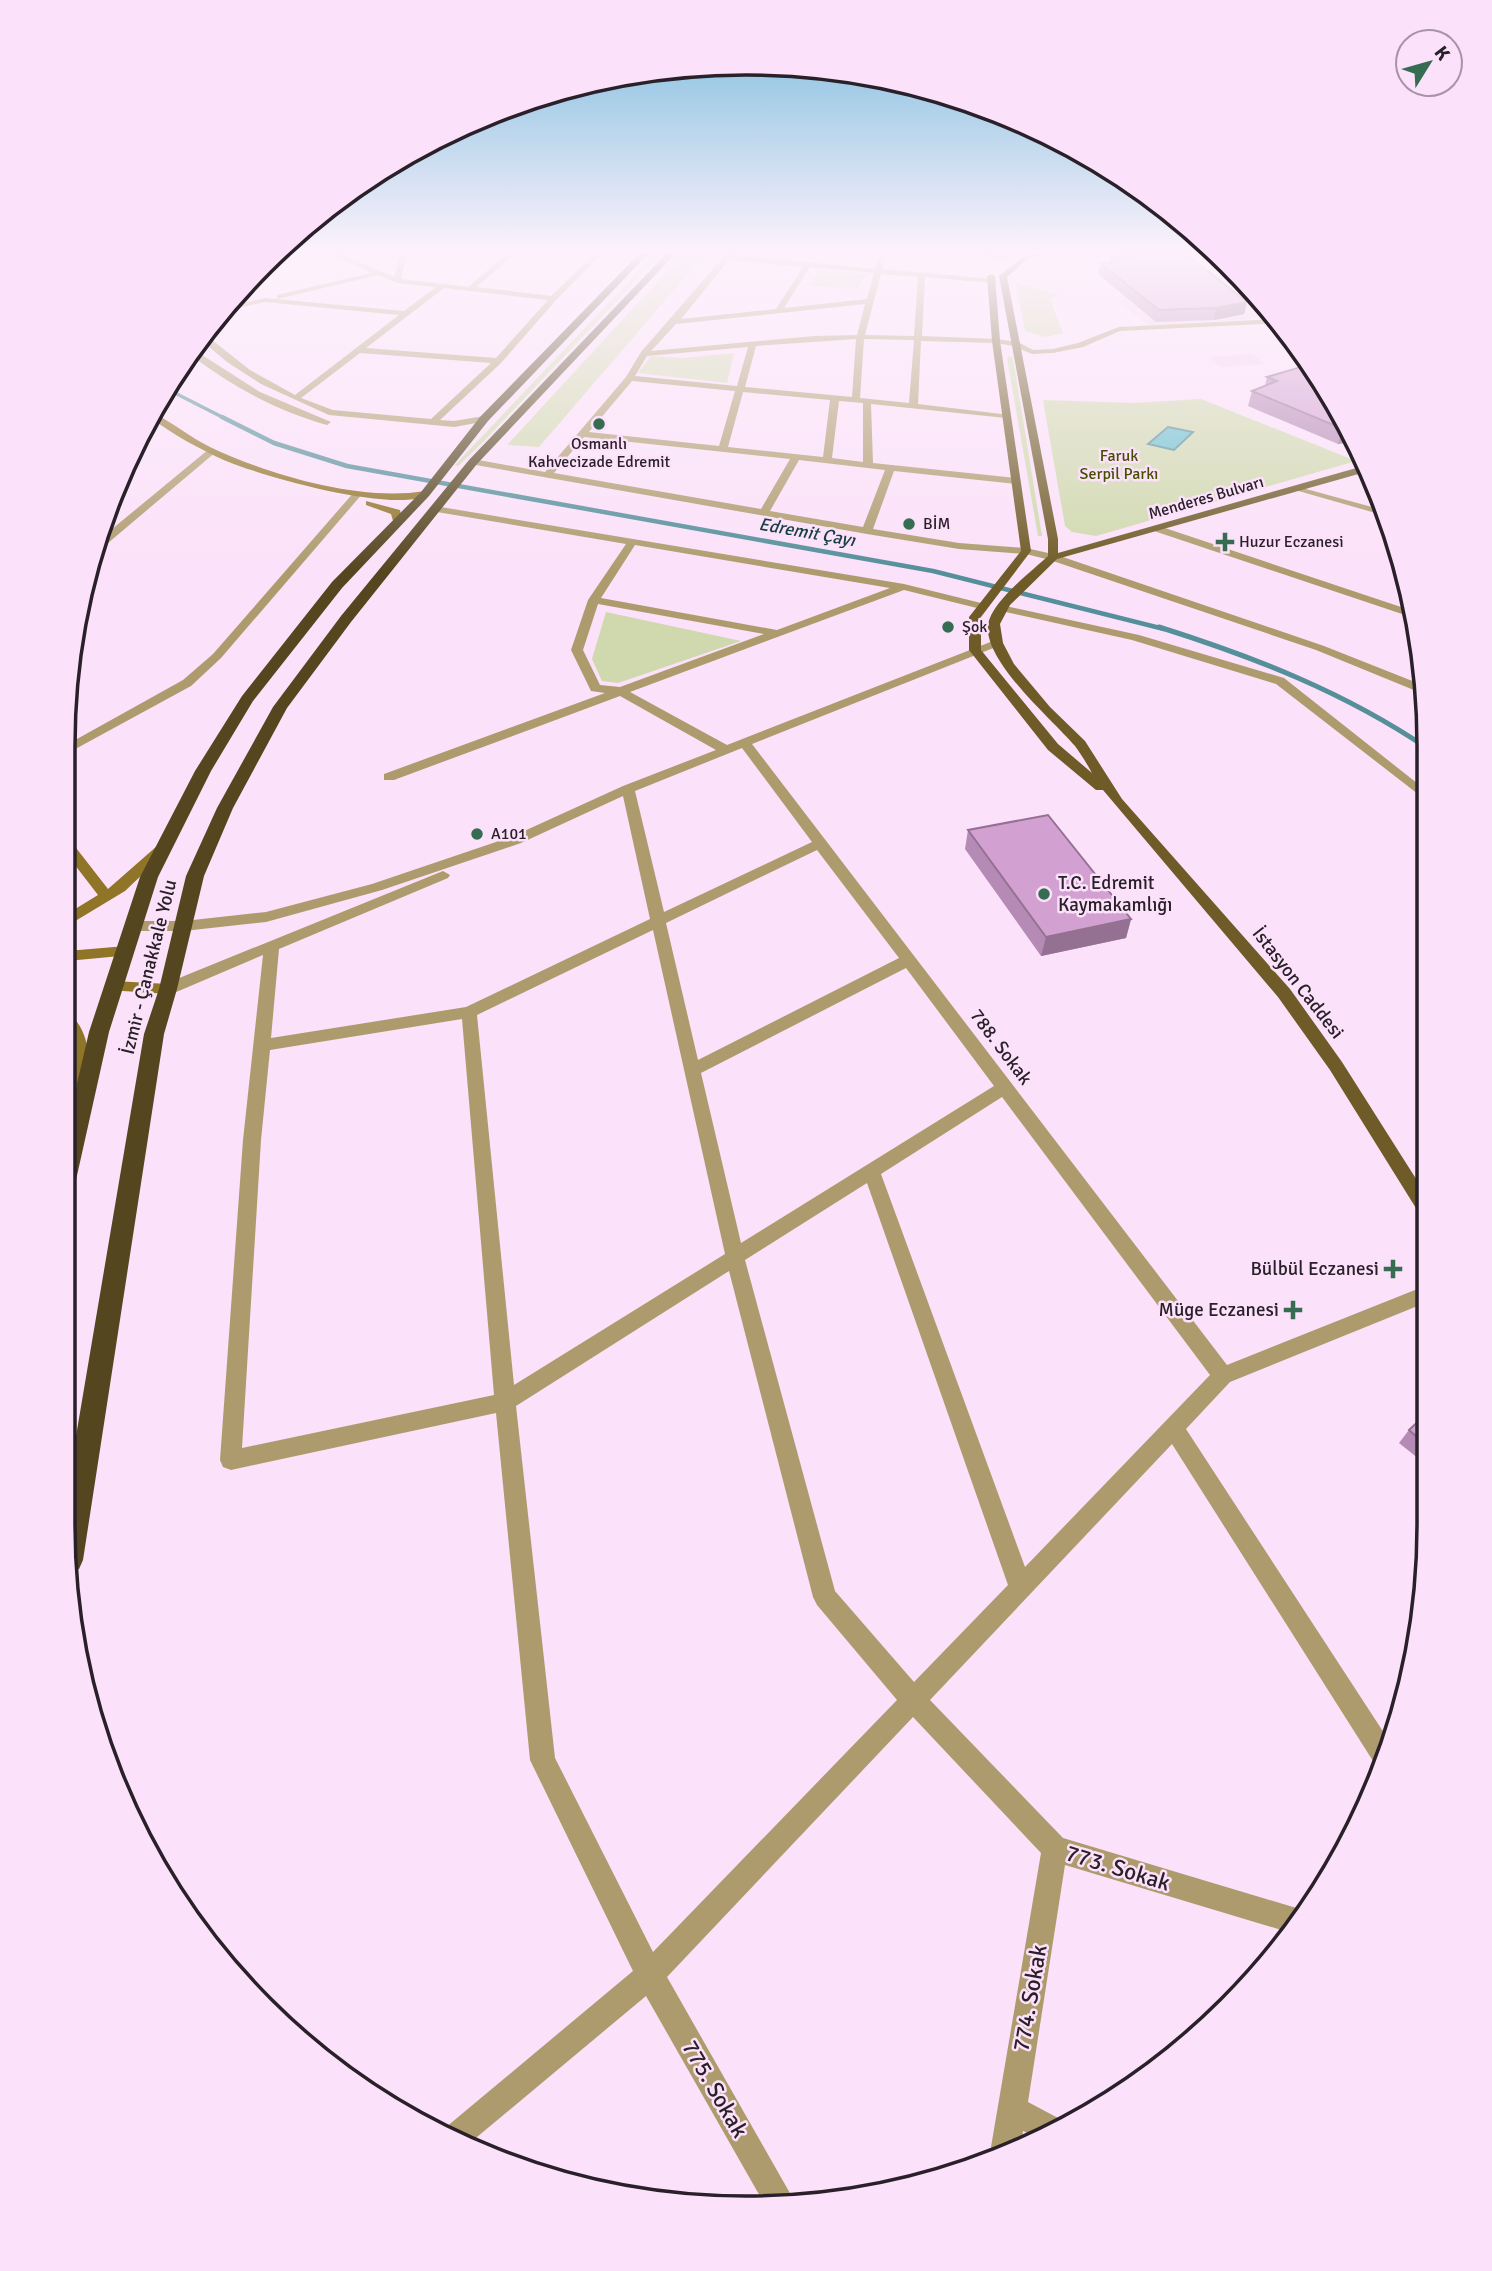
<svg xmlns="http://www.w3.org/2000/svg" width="1492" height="2271" font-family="Signika,sans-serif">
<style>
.built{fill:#f3d3f1}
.green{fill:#cfd9ad}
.water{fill:#67bfcb;stroke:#558f9a;stroke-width:2}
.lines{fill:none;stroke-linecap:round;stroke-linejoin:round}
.stream-far2{stroke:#558f9a;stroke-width:3.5}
.stream-far1{stroke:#558f9a;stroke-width:4.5}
.stream{stroke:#558f9a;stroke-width:5}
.street{fill:#ae9b6d;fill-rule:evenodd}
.secondary{fill:#907427;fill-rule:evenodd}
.primary{fill:#6f5b27;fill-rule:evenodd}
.highway{fill:#54461f;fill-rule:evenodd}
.wall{fill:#b58ab4}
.shaded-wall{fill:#947192}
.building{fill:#d3a1d1;stroke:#947192;stroke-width:2}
.poi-dot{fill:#356c52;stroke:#fbe1f9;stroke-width:2.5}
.labels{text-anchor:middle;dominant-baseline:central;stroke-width:5;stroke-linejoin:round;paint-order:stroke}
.far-poi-label{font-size:16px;fill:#2a2029;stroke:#fbe1f9;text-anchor:start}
.far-park-label{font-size:16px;fill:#444e00;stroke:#fbe1f9}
.far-street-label{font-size:16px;fill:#2a2029;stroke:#fbe1f9}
.far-water-label{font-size:18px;font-style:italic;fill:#163f44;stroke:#fbe1f9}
.poi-label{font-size:19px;fill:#2a2029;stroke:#fbe1f9;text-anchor:end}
.street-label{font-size:19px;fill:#2a2029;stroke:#fbe1f9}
.near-street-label{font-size:23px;fill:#2a2029;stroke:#fbe1f9}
.rim{fill:none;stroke:#2a2029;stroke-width:3.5}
</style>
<rect width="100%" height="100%" fill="#fbe1f9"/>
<g class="built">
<path d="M1245 294 1274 318 1148 325 1116 300Z"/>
<path d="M1252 354 1265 364 1221 367 1209 357Z"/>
</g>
<g class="green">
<path d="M655 254H661L484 441 458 466 455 465Z"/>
<path d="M683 254H705L539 447 507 445Z"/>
<path d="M819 271 866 274 857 289 810 286Z"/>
<path d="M1016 283 1058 295 1050 299 1063 333 1045 337 1025 331Z"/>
<path d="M734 353 727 383 638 373 651 356 683 358Z"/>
<path d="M1009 356 1013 358 1042 536H1038L1007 358Z"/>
<path d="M1201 399 1356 461 1096 536 1072 532 1065 526 1043 400 1134 403Z"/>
<path d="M606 612 741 641 618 683 602 681 592 659Z"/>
</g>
<path class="water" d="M1168 427 1193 432 1174 450 1148 444Z"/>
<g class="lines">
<path class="stream-far2" d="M169 390 226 419"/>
<path class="stream-far1" d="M222 417 274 443 347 466 933 571 1164 629"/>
<path class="stream" d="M1159 627C1254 657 1344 692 1427 748"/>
<g class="street">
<path d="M331 254H341L394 277 400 254H407L401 279 468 287 507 254H515L476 287 551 296 595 254H602L556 300 501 363 440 420 454 421 484 416 488 419 487 421 454 427 329 415 261 384 227 362 202 341 207 336 250 370 295 395 399 315 265 302 222 312 225 307 265 298 404 311 436 287 397 283 378 275 277 299V295L372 273ZM444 288 548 300 496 358 366 348ZM360 353 491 363 431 419 333 410 301 398Z"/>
<path d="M726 254 875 269 879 254H886L882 269 994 279 991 283 925 277 922 336 996 339 1018 342 1033 350 1053 349 1078 343 1119 327 1277 319 1281 323 1120 331 1083 347 1053 353 1032 354 1013 346 996 343 921 341 918 404 1010 415 1006 418 871 404 873 463 1016 478 1021 481 1016 484 894 471 873 529 959 543 1026 548 1057 555 1324 646 1425 686 1426 695 1316 650 1050 560 1026 554 959 549 867 534 470 464V460L473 459 545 472 626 377 641 352ZM729 260 803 267 776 309 681 319ZM810 267 874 273 867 299 784 308ZM881 274 918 277 914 336 865 335ZM865 304 857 335 814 336 651 351 676 324ZM856 339 852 397 745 387 756 346ZM864 339 914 340 909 403 860 398ZM748 347 737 386 635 376 647 356ZM632 381 735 391 719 446 589 432ZM743 392 830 400 823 457 728 447ZM839 401 863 403V462L832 458ZM584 437 790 459 761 509 554 473ZM799 460 885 470 863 527 770 511Z"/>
<path d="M964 254H992L1011 258 1008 260Z"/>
<path d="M196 351 260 392 331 422 327 425C277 411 233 387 192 356Z"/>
<path d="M156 418 163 420 145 427 149 421Z"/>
<path d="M209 449 217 451 108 543 103 544 106 534Z"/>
<path d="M1295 486 1383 510 1386 516 1295 490Z"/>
<path d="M355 491 363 493 221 658 191 686 68 753V744L183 680 213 654Z"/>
<path d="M435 506 904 584 985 604V608L981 609 904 590 630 692 727 745 993 641H1001V645L752 744 1227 1365 1425 1286V1303L1230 1382 1186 1429 1386 1736 1378 1763 1373 1761 1172 1444 930 1700 1063 1838 1303 1910 1288 1932 1065 1865 1028 2102 1058 2118 1060 2122 1032 2135 1023 2131 1022 2140 994 2153 991 2147 1041 1853 913 1717 667 1977 795 2202 765 2205 646 1996 471 2142 445 2128 633 1971 530 1760 496 1413 231 1470 223 1467 220 1460 243 1140 263 955 174 993 168 994 160 989 162 985 443 871 450 875 448 878 279 949 271 1038 466 1007 650 919 623 796 521 843 382 890 266 922 184 931H135L128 926 135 921H184L266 912 372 884 511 837 623 786 716 750 620 696 394 780H384V774L605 693 591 691 571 650 588 600 626 544 431 511 430 509ZM635 545 890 588 777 630 601 598ZM598 604 764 634 620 687 600 685 583 650ZM742 748 812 842 664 912 635 791ZM817 850 899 958 698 1060 666 923ZM653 930 725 1254 514 1385 477 1015ZM906 968 994 1086 741 1243 701 1073ZM462 1019 494 1395 242 1448 261 1140 270 1050ZM1002 1097 1210 1375 1025 1567 881 1174ZM867 1183 1008 1585 914 1682 835 1591 745 1260ZM729 1271 813 1597 817 1605 897 1700 653 1952 555 1758 516 1406Z"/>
<path d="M1154 527H1162L1413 611 1414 618 1154 531Z"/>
<path d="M1001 605 1139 635 1284 678 1427 791V801L1276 684 1132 640 997 610 995 608Z"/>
</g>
<g class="secondary">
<path d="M154 413C173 423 190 437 210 447 269 475 360 502 425 491L430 494C397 515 262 476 226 461 199 449 174 435 151 418Z"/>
<path d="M366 501 400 510 403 522 394 524 391 514 366 505Z"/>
<path d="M68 843 73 844 108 889 157 846 162 845 169 849 125 891 67 926V914L98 895 68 856Z"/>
<path d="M126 946 131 947 134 951 131 955 67 961V951Z"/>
<path d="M114 981 168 984 176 989 168 994 108 990 106 986Z"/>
<path d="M66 1014C90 1022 90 1068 93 1089L85 1095 77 1089 66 1032Z"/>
</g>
<g class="primary">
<path d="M1031 254H1042L1026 260 1007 277 1058 539V553L1367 465 1369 471 1057 559 1010 605 1000 624 1003 643 1014 664 1050 707 1085 741 1122 799 1290 989 1342 1062 1425 1193V1215L1419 1213 1330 1070 1278 997 1103 790H1096L1048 750 969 650V617L1021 551 992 341 987 276 991 274 995 276 1000 341 1031 551 981 617V650L1058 744 1092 773C1087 764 1081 754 1075 746 1052 719 984 662 988 625 991 602 1031 572 1048 556V539L999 276 1022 258Z"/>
<path d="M1206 254H1213L1256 296H1251Z"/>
</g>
<g class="highway">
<path d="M639 254H648L488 421 429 496 342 588 253 701 211 771 158 877 109 1032 76 1180 73 1186 65 1188 66 1131 89 1032 140 877 195 771 242 696 332 582 421 492 480 417Z"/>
<path d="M666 254H675L477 464 351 622 287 708 233 808 204 876 177 989 164 1034 83 1560 79 1569 71 1572 63 1513 144 1034 159 989 186 876 217 808 273 707 341 616 469 460Z"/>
</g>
</g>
<g class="wall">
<path d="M1111 256 1247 302 1244 314 1214 320 1156 322 1098 274 1100 263 1110 262Z"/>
<path d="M1267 377 1318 379 1357 441 1338 444 1248 406 1252 391 1265 386Z"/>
<path d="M968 830 1131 919 1126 938 1041 956 965 849Z"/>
<path d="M1424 1416V1463L1399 1443 1409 1430Z"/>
</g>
<g class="shaded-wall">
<path d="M1247 302 1244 314 1214 320 1216 308Z"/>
<path d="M1349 428 1357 441 1338 444 1343 429Z"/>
<path d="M1131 919 1126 938 1041 956 1046 937Z"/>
</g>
<g class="building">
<path d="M1186 254 1247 302 1216 308 1159 310 1100 263 1118 262 1111 256Z"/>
<path d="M1301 367 1318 379 1349 428 1343 429 1252 391 1277 381 1267 377Z"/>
<path d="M1048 815 1131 919 1046 937 968 830Z"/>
<path d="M1424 1416V1443L1409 1430Z"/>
</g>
<linearGradient id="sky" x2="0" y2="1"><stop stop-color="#74b8dc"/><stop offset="0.44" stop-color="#fdf2fc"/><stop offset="1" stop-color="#fdf2fc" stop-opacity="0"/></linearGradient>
<rect width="1492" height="572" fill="url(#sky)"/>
<g class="poi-dot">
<circle cx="599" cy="424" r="7"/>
<circle cx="909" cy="524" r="7"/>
<path d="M1221.5 531.5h7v7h7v7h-7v7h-7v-7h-7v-7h7z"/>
<circle cx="948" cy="627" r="7"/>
<circle cx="477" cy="834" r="7"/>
<circle cx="1044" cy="894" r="7"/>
<path d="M1389.5 1258.5h7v7h7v7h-7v7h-7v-7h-7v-7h7z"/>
<path d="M1289.5 1299.5h7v7h7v7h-7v7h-7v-7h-7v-7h7z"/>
</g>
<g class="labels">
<g class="far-poi-label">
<text x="599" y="444" text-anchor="middle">Osmanlı<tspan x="599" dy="18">Kahvecizade Edremit</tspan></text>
<text x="923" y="524">BİM</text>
<text x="1239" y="542">Huzur Eczanesi</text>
<text x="962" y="627">Şok</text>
<text x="491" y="834">A101</text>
</g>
<g class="far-park-label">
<text x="1119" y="456">Faruk<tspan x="1119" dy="18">Serpil Parkı</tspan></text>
</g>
<g class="far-street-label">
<text transform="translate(1206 498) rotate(-16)">Menderes Bulvarı</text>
</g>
<g class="far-water-label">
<text transform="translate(807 532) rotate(10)">Edremit Çayı</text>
</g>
<g class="poi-label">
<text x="1058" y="883" text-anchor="start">T.C. Edremit<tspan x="1058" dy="22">Kaymakamlığı</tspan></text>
<text x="1379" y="1269">Bülbül Eczanesi</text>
<text x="1279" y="1310">Müge Eczanesi</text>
</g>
<g class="street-label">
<text transform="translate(149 967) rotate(-76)">İzmir - Çanakkale Yolu</text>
<text transform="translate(1298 983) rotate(52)">İstasyon Caddesi</text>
<text transform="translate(1001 1047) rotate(53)">788. Sokak</text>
</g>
<g class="near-street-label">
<text transform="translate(1118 1868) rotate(17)">773. Sokak</text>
<text transform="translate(1030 1998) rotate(-80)">774. Sokak</text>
<text transform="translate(715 2089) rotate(60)">775. Sokak</text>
</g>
</g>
<path d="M0 0H1492V2271H0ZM746 75H746A671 671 0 0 1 1417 746V1525A671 671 0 0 1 746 2196H746A671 671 0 0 1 75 1525V746A671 671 0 0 1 746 75Z" fill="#fbe1f9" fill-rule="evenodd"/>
<path class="rim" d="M746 75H746A671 671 0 0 1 1417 746V1525A671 671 0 0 1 746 2196H746A671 671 0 0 1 75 1525V746A671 671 0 0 1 746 75Z"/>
<g transform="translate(1429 63) rotate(53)"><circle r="33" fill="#fbe1f9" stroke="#a794a6" stroke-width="2"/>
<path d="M0-5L12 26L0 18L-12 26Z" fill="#356c52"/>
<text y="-10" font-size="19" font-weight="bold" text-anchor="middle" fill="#2a2029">K</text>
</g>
</svg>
